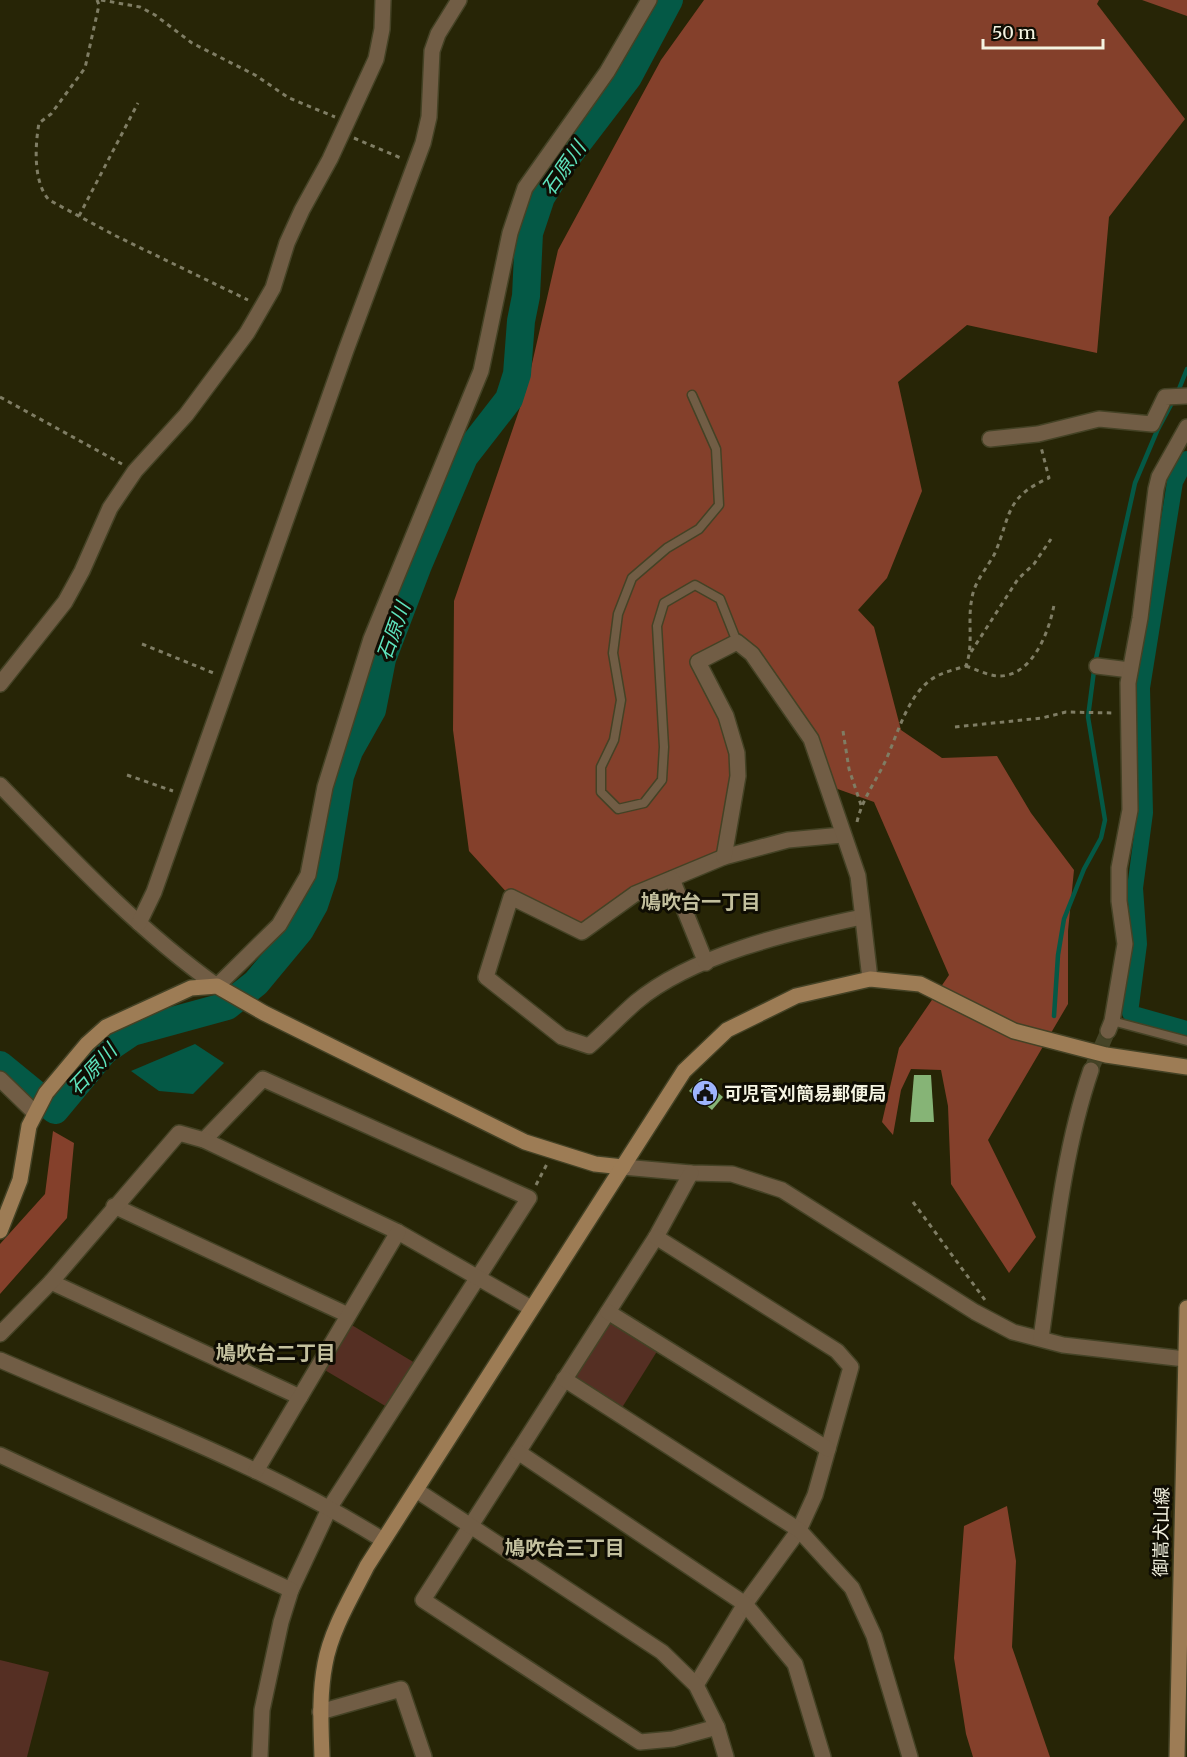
<svg xmlns="http://www.w3.org/2000/svg" width="1187" height="1757" font-family="Merriweather,'Noto Sans JP',serif">
<style>
.green{fill:#552f23}
.forest{fill:#84402b}
.water{fill:#045946}
.lines{fill:none;stroke-linecap:round;stroke-linejoin:round}
.stream{stroke:#045946;stroke-width:4.5}
.canal{stroke:#045946;stroke-width:16}
.river{stroke:#045946;stroke-width:28}
.building{fill:#86b476}
.street-tunnel{stroke:#464427;stroke-width:15;stroke-dasharray:15 8;stroke-linecap:butt}
.lane-casing{stroke:#444225;stroke-width:11}
.street-casing{stroke:#444225;stroke-width:18}
.secondary-casing{stroke:#444225;stroke-width:18}
.path{stroke:#7f7d64;stroke-width:3;stroke-dasharray:4.5 4.5;stroke-linecap:butt}
.lane{stroke:#715d45;stroke-width:8}
.street{stroke:#715d45;stroke-width:15}
.secondary{stroke:#9d7c55;stroke-width:15}
.labels{text-anchor:middle;dominant-baseline:central;stroke-width:6;stroke-linejoin:round;paint-order:stroke}
.poi-label{font-size:18px;font-weight:bold;fill:#f4f3e1;stroke:#0f0d03;text-anchor:start}
.street-label{font-size:18px;fill:#f4f3e1;stroke:#0f0d03}
.water-label{font-size:20px;font-style:italic;fill:#5ee3bd;stroke:#0f0d03}
.neighbourhood-label{font-size:20px;font-weight:bold;fill:#c3c09e;stroke:#0f0d03}
</style>
<rect width="100%" height="100%" fill="#272506"/>
<g class="green">
<path d="M608 1312 661 1345 618 1414 564 1379Z"/>
<path d="M345 1321 420 1366 392 1410 318 1366Z"/>
<path d="M0 1660 49 1672 27 1757H0Z"/>
</g>
<g class="forest">
<path d="M704 0H1099L1097 4 1185 119 1109 217 1097 353 967 325 898 382 922 491 887 578 858 610 874 627 901 730 942 758 997 756 1031 813 1074 870 1068 931V1004L988 1140 1036 1237 1009 1273 951 1184 948 1106 941 1070 911 1069 901 1090 893 1135 882 1122 899 1048 949 975 874 802 832 787 815 738 736 639 698 662 737 753 724 857 637 892 582 932 511 897 469 851 453 730 454 601 526 390 558 250 661 60Z"/>
<path d="M1142 0H1187V16Z"/>
<path d="M53 1131 74 1143 67 1218 0 1294V1244L45 1194Z"/>
<path d="M1007 1506 1016 1561 1012 1647 1050 1757H973L966 1734 954 1658 964 1526Z"/>
</g>
<path class="water" d="M195 1044 224 1063 193 1094 159 1091 131 1071Z"/>
<g class="lines">
<g class="stream">
<path d="M1177 394 1187 369"/>
<path d="M1054 1016 1058 955 1064 919 1084 869 1101 838 1105 820 1088 717 1095 663 1135 483 1157 431 1173 401"/>
</g>
<path class="canal" d="M1187 459 1175 482 1142 688 1145 813 1135 888 1139 944 1130 1013 1187 1029"/>
<path class="river" d="M0 1065 55 1110 104 1051 132 1032 227 1006 256 983 300 930 314 905 324 875 340 776 349 751 372 710 382 659 418 565 464 457 509 399 517 374 521 321 526 296 529 233 541 197 563 162 628 77 669 0"/>
</g>
<g class="building">
<path d="M914 1075H931L934 1122H910Z"/>
<path d="M701 1078 723 1097 712 1110 689 1091Z"/>
</g>
<g class="lines">
<path class="street-tunnel" d="M1091 1070 1108 1031"/>
<g class="lane-casing">
<g id="lane">
<path d="M692 395 716 449 719 505 699 529 667 548 632 578 618 614 613 653 621 700 614 740 601 767V792L618 809 644 803 662 780 664 747 657 626 664 603 695 585 720 599 737 642"/>
<path d="M1112 1021 1187 1041"/>
</g>
</g>
<g class="street-casing">
<g id="street">
<path d="M990 439 1038 434 1099 419 1152 424 1165 397 1187 396"/>
<path d="M1097 666 1130 670"/>
<path d="M0 684 65 602 82 571 110 508 135 471 186 415 247 333 273 288 287 243 302 210 330 159 376 59 382 29 383 0"/>
<path d="M0 785C68 855 137 929 217 986L279 925 308 875 325 787 371 639 481 371 510 233 525 188 607 72 649 0"/>
<path d="M842 835 788 840 724 857 635 894 582 932 511 897 486 977 562 1037 589 1046C605 1032 620 1016 636 1002 692 955 791 932 862 917"/>
<path d="M724 857 738 776 737 753 726 716 698 662 737 642 752 654 811 739 858 876 870 979"/>
<path d="M672 879 706 963"/>
<path d="M139 923 154 892 346 350 423 143 429 117 432 51 438 34 459 0"/>
<path d="M1108 1031 1112 1021 1125 944 1119 901V868L1130 810 1128 683 1140 618 1156 489 1159 477 1187 427"/>
<path d="M0 1079 34 1112"/>
<path d="M204 1140 263 1079 529 1198 330 1507 291 1590 281 1622 262 1710 260 1757"/>
<path d="M623 1167 691 1173 732 1174 782 1190 975 1312 1013 1332 1063 1345 1185 1359"/>
<path d="M691 1173 656 1237 423 1600 640 1742 673 1739 717 1727"/>
<path d="M114 1206 348 1315"/>
<path d="M656 1237 837 1351 851 1367 815 1495 799 1530 745 1604 696 1685"/>
<path d="M51 1282 300 1397"/>
<path d="M608 1312 828 1449"/>
<path d="M0 1334 51 1282 179 1133 204 1140 398 1232 531 1308"/>
<path d="M1041 1338C1054 1248 1062 1155 1091 1070"/>
<path d="M0 1360C129 1416 263 1465 383 1540"/>
<path d="M564 1379 799 1530 852 1588 874 1636 910 1757"/>
<path d="M518 1452 745 1604 795 1664 823 1757"/>
<path d="M0 1455 291 1590"/>
<path d="M256 1471 398 1232"/>
<path d="M416 1490 662 1652 696 1685 717 1727 726 1757"/>
<path d="M320 1712 401 1689 424 1757"/>
</g>
</g>
<g class="secondary-casing">
<g id="secondary">
<path d="M0 1231 20 1180 29 1126 46 1093 87 1044 106 1027 191 988 217 986 264 1013 525 1142 595 1164 623 1167"/>
<path d="M322 1757C321 1726 319 1695 325 1664 331 1630 352 1596 367 1566L684 1071 727 1030 796 996 870 979 920 984 1014 1031 1106 1055 1187 1067"/>
<path d="M1177 1757 1187 1308"/>
</g>
</g>
<g class="path">
<path d="M97 0 99 5 85 68 51 114 39 123C35 146 33 182 49 200L116 236 248 300"/>
<path d="M101 0 140 7 155 15 192 43 255 75 289 98 335 117"/>
<path d="M354 138 403 159"/>
<path d="M79 216 138 103"/>
<path d="M0 397 122 464"/>
<path d="M142 644 216 674"/>
<path d="M971 652 1018 579 1034 564 1051 539"/>
<path d="M966 666C975 669 987 675 997 676 1032 678 1049 632 1054 605"/>
<path d="M955 727 1042 718 1066 712 1114 713"/>
<path d="M843 731 849 769 861 805"/>
<path d="M127 775 173 791"/>
<path d="M857 822C862 800 874 784 884 764 898 735 908 689 939 675 947 671 957 669 966 666 974 644 967 621 972 598 974 582 988 567 995 553 1011 515 1005 497 1049 478L1041 447"/>
<path d="M536 1185 547 1164"/>
<path d="M913 1202 985 1300"/>
</g>
<use href="#lane" class="lane"/>
<use href="#street" class="street"/>
<use href="#secondary" class="secondary"/>
</g>
<defs>
<g id="civic-disc" transform="scale(1.35)"><circle r="9.5" fill="#9eb4fd" stroke="#0f0d03"/><path d="M-.6-6.5H3V-4.5H.6V-3L4-1V1h2V6H-6V1h2V-1L-.6-3ZM-1.2 2.5V6h2.4V2.5Z" fill="#111"/></g>
</defs>
<g fill-rule="evenodd">
<use href="#civic-disc" x="705" y="1093"/>
</g>
<g class="labels">
<g class="poi-label">
<text x="724" y="1093">可児菅刈簡易郵便局</text>
</g>
<g class="street-label">
<text transform="translate(1161 1532) rotate(-89)">御嵩犬山線</text>
</g>
<g class="water-label">
<text transform="translate(563 168) rotate(-55)">石原川</text>
<text transform="translate(393 631) rotate(-70)">石原川</text>
<text transform="translate(92 1069) rotate(-47)">石原川</text>
</g>
<g class="neighbourhood-label">
<text x="701" y="901">鳩吹台一丁目</text>
<text x="276" y="1352">鳩吹台二丁目</text>
<text x="565" y="1547">鳩吹台三丁目</text>
</g>
</g>
<path d="M983 39v9h120v-9" fill="none" stroke="#f4f3e1" stroke-width="3"/>
<text x="992" y="39" font-size="18" fill="#f4f3e1" stroke="#0f0d03" stroke-width="4.5" paint-order="stroke">50 m</text>
</svg>
